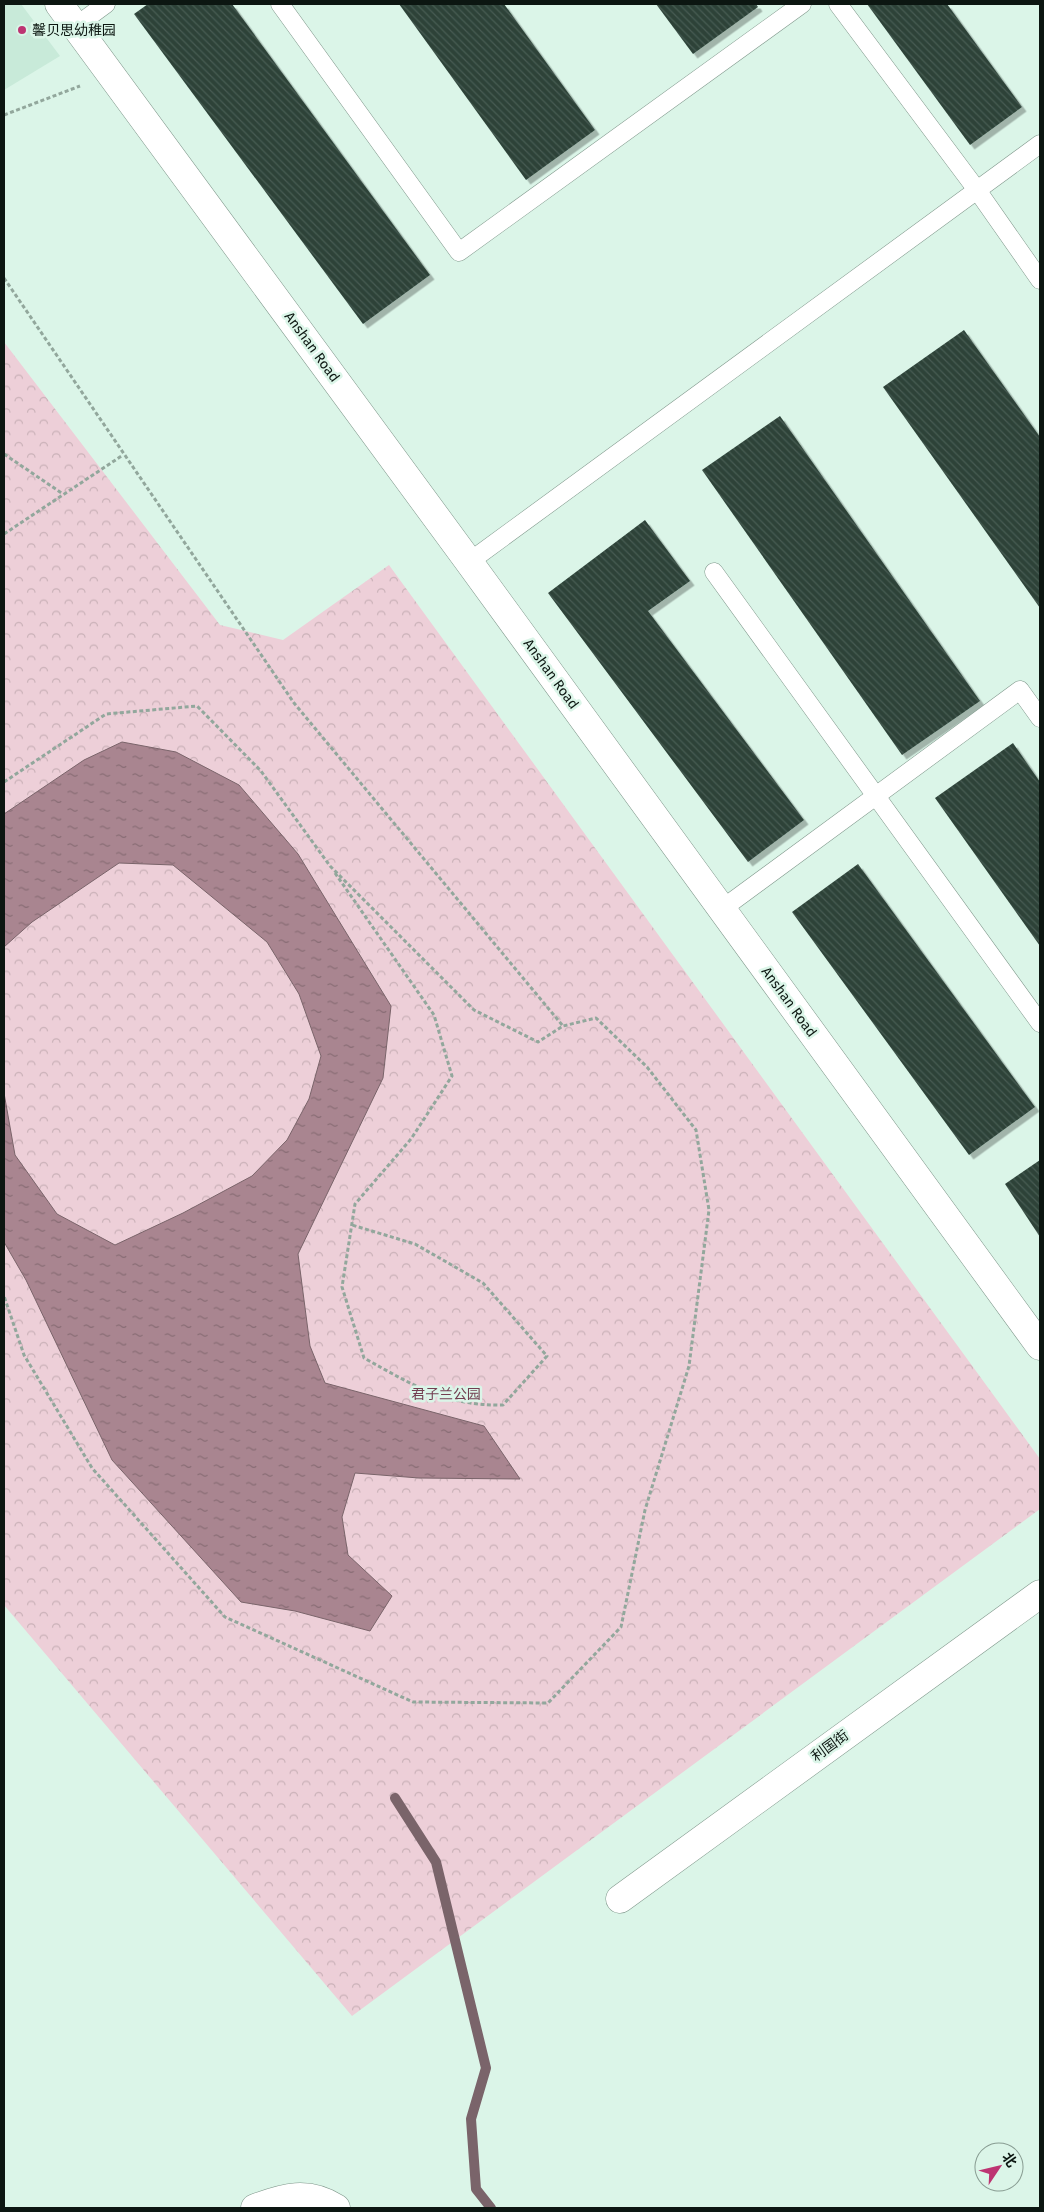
<svg xmlns="http://www.w3.org/2000/svg" width="1044" height="2212" font-family="'Fira Sans','Noto Sans SC',sans-serif">
<style>
.built{fill:#c8ead9}
.forest{fill:url(#forest-crowns)}
.water{fill:url(#water-ripples);stroke:#7a646a}
.lines{fill:none;stroke-linecap:round;stroke-linejoin:round}
.stream{stroke:#7a646a;stroke-width:10}
.building{fill:url(#building-back-hatch);filter:url(#shadow)}
.service-casing{stroke:#80988c;stroke-width:19}
.minor-casing{stroke:#80988c;stroke-width:29}
.tertiary-casing{stroke:#80988c;stroke-width:29}
.path{stroke:#92a79c;stroke-width:3;stroke-dasharray:4 2.5;stroke-linecap:butt}
.service{stroke:#fff;stroke-width:18}
.minor{stroke:#fff;stroke-width:28}
.tertiary{stroke:#fff;stroke-width:28}
.poi-dot{fill:#bd3472;stroke:#dbf5e8;stroke-width:2}
.labels{text-anchor:middle;dominant-baseline:central;stroke-width:5;stroke-linejoin:round;paint-order:stroke}
.poi-label{font-size:14px;fill:#0c1611;stroke:#dbf5e8;text-anchor:start}
.street-label{font-size:14px;fill:#0c1611;stroke:#dbf5e8}
.park-label{font-size:14px;fill:#733e51;stroke:#dbf5e8}
</style>
<defs>
<pattern id="forest-crowns" width="20" height="18" patternUnits="userSpaceOnUse" patternTransform="scale(1.25)"><rect width="20" height="18" fill="#edcfd8"/><path d="M2 6a3 3 0 1 1 6 0M12 15a3 3 0 1 1 6 0" fill="none" stroke="#cab1b8"/></pattern>
<pattern id="water-ripples" width="26" height="14" patternUnits="userSpaceOnUse" patternTransform="scale(1.25)"><rect width="26" height="14" fill="#a98590"/><path d="M2 4q2-2 4 0t4 0M15 11q2-2 4 0t4 0" fill="none" stroke="#886c74"/></pattern>
<pattern id="building-back-hatch" width="6" height="6" patternUnits="userSpaceOnUse" patternTransform="scale(1.25)"><rect width="6" height="6" fill="#2d4339"/><path d="M-1 5l2 2M0 0l6 6M5-1l2 2" fill="none" stroke="#485b52"/></pattern>
<filter id="shadow"><feDropShadow dx="4.5" dy="4.5" stdDeviation="0" flood-color="#0004"/></filter>
</defs>
<rect width="100%" height="100%" fill="#dbf5e8"/>
<path class="built" d="M4 4H21L60 56 4 90Z"/>
<path class="forest" d="M4 342 220 625 283 640 389 565 1040 1459V1509L352 2016 4 1605Z"/>
<path class="water" d="M122 742 176 752 239 785 298 854 391 1006 383 1078 298 1254 310 1346 325 1383 484 1426 520 1479 419 1478 355 1473 342 1517 348 1555 392 1596 370 1631 295 1611 241 1602 112 1460 26 1280 4 1242V1093L15 1155 57 1214 115 1245 183 1213 252 1176 287 1140 309 1099 321 1056 299 994 267 942 173 865 119 863 32 922 4 947V814L84 760Z"/>
<g class="lines">
<path class="stream" d="M395 1798 436 1862 486 2068 471 2119 476 2189 491 2208"/>
</g>
<g class="building">
<path d="M148 4H232L430 275 363 324 134 14Z"/>
<path d="M399 4H504L595 130 526 180Z"/>
<path d="M656 4H756L758 7 693 54Z"/>
<path d="M867 4H947L1022 107 970 145Z"/>
<path d="M964 330 1040 437V608L883 387Z"/>
<path d="M780 416 980 701 902 755 702 470Z"/>
<path d="M645 520 690 581 648 611 804 820 748 862 548 593Z"/>
<path d="M1013 743 1040 782V946L935 798Z"/>
<path d="M858 864 1035 1107 969 1155 792 912Z"/>
<path d="M1040 1160V1237L1005 1184Z"/>
</g>
<g class="lines">
<g class="service-casing">
<g id="service">
<path d="M280 4 459 252 802 4"/>
<path d="M838 4 977 190 1040 280"/>
<path d="M76 26 106 4"/>
<path d="M469 562 1040 144"/>
<path d="M714 572 1040 1023"/>
<path d="M722 909 1020 690 1040 718"/>
</g>
</g>
<g class="minor-casing">
<g id="minor">
<path d="M59 4 469 562 1040 1346"/>
<path d="M255 2208C284 2197 308 2190 336 2208"/>
</g>
</g>
<g class="tertiary-casing">
<path id="tertiary" d="M620 1899 1040 1594"/>
</g>
<g class="path">
<path d="M4 115 80 86"/>
<path d="M4 278 294 703 563 1026"/>
<path d="M4 454 63 494"/>
<path d="M4 534 123 455"/>
<path d="M4 782 106 714 197 706 261 771 330 866 474 1010 538 1042 563 1026 596 1018 647 1067 696 1130 709 1210 689 1366 645 1510 621 1627 548 1703 413 1702 225 1617 92 1468 24 1355 4 1296"/>
<path d="M335 873 434 1015 452 1076 411 1139 355 1204 342 1287 364 1358C413 1385 445 1406 503 1405L547 1356 483 1283 415 1244 352 1225"/>
</g>
<use href="#service" class="service"/>
<use href="#minor" class="minor"/>
<use href="#tertiary" class="tertiary"/>
</g>
<circle class="poi-dot" cx="22" cy="30" r="5"/>
<g class="labels">
<g class="poi-label">
<text x="32" y="30">馨贝思幼稚园</text>
</g>
<g class="street-label">
<text transform="translate(312 347) rotate(54)">Anshan Road</text>
<text transform="translate(551 674) rotate(54)">Anshan Road</text>
<text transform="translate(789 1002) rotate(54)">Anshan Road</text>
<text transform="translate(830 1746) rotate(-36)">利国街</text>
</g>
<g class="park-label">
<text x="446" y="1394">君子兰公园</text>
</g>
</g>
<rect width="1044" height="2212" fill="none" stroke="#0c1611" stroke-width="10"/>
<g transform="translate(999 2167) rotate(55)"><circle r="24" fill="#dbf5e8" stroke="#889c92"/>
<path d="M0-4L9 19L0 12L-9 19Z" fill="#bd3472"/>
<text y="-8" font-size="14" font-weight="bold" text-anchor="middle" fill="#0c1611">北</text>
</g>
</svg>
